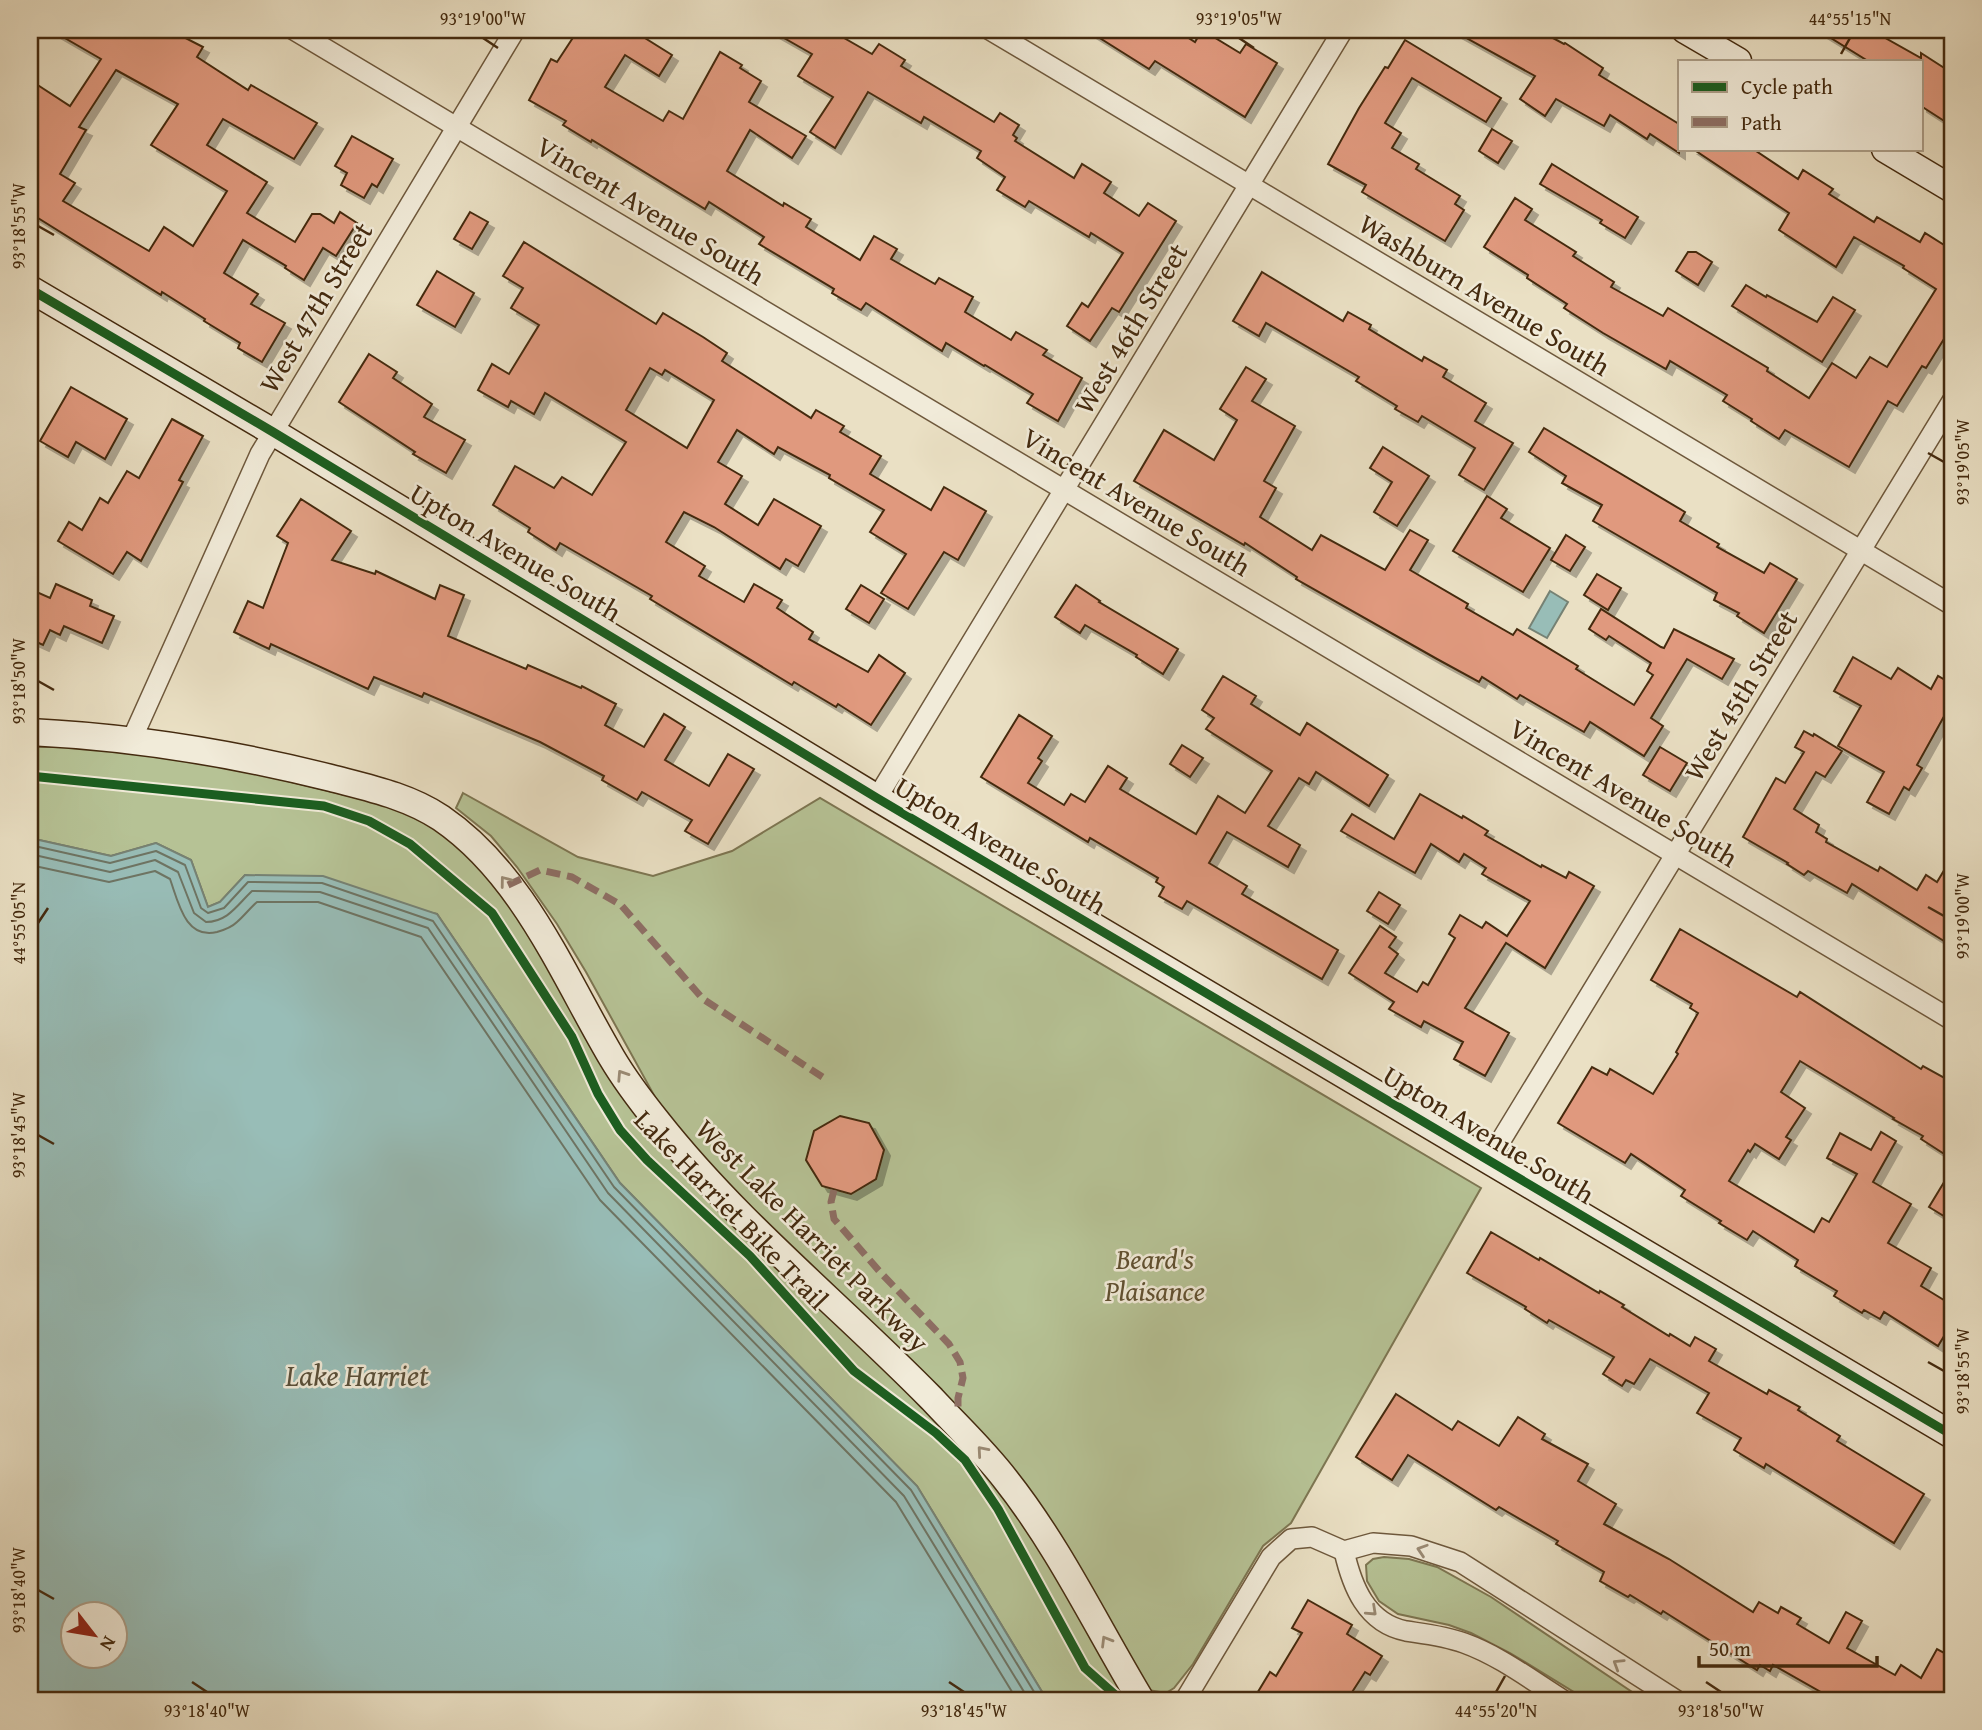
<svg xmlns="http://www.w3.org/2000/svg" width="1982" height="1730" font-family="'Gentium Book Plus',serif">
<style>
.green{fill:#b6c295;stroke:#7d7652;stroke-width:2}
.water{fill:#98bdb7;stroke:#768274;stroke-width:2;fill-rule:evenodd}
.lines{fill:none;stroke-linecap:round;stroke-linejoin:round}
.shore{stroke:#6e7463;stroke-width:2}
.building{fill:#e0997e;stroke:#442a0f;stroke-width:2;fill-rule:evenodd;filter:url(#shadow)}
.street-casing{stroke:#6e583c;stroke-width:22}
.secondary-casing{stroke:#442a0f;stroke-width:29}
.street{stroke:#f1ebd9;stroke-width:19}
.secondary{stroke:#f1ebd9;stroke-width:26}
.quiet{stroke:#8d6e63;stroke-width:7;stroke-dasharray:14 7;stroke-linecap:butt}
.cycleway-casing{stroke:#f1ebd9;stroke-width:13}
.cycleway{stroke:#1b5e20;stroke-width:9}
.oneway{stroke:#9a8a74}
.ticks{fill:none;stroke:#442a0f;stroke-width:2.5}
.labels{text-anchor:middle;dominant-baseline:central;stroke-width:5;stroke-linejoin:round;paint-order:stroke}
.street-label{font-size:28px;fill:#442a0f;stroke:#f1ebd9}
.park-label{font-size:28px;font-style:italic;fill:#605030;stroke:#f1ebd9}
.water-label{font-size:30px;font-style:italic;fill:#594f39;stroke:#f1ebd9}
.neatline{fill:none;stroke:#442a0f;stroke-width:2.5}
.ticks-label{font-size:18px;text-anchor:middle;fill:#442a0f}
</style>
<defs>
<filter id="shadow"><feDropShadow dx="6" dy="6" stdDeviation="0" flood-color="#0004"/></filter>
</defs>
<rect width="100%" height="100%" fill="#eae0c4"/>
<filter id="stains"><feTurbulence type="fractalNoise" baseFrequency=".00286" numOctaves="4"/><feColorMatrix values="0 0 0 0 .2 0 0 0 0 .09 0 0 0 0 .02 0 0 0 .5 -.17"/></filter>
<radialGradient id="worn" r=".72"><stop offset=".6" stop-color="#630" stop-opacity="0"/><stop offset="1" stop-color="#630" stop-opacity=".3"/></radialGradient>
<g class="green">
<path d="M30 747H117L176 754 395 807 476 847 625 1080 952 1420 1141 1700H1047L917 1486 620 1183 437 914 245 875 220 902 208 907 191 860 156 843 111 856 30 838Z"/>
<path d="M463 793 578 857 653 876 732 851 820 798 1481 1188 1291 1523 1263 1546 1193 1664 1174 1688 1166 1693 1148 1690 1057 1537 666 1117 586 972 557 924 517 867 491 836 456 808Z"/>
<path d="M1384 1557 1409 1559 1437 1567 1491 1597 1644 1700H1587L1510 1653 1471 1633 1449 1625 1398 1614 1379 1601 1367 1581 1366 1565 1373 1559Z"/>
</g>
<g class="water">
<path d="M1550 591 1568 602 1547 638 1529 628Z"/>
<path d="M30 838 111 856 156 843 191 860 208 907 220 902 245 875 323 876 437 914 620 1183 917 1486 1047 1700H30ZM74 1614H116V1656H74Z"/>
</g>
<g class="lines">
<g class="shore">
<path d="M30 845 110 863 156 851 185 865 201 908 208 913 224 908 248 882 322 883 433 921 614 1187 911 1490 1039 1700"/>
<path d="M30 854 110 872 155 860 178 872 194 913 206 922C228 922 238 904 252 891L320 892 428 928 608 1193 904 1496 1029 1700"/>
<path d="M30 865 109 882 155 871 170 879C178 901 185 940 217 932 224 930 232 927 237 922 244 916 250 908 257 902H318L421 937 600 1200 896 1502 1017 1700"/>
</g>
</g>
<g class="building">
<path d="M51 30H156L169 37 172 31 203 47 197 57 248 90 251 85 317 123 294 159 223 119 207 145 267 182 247 213 295 242 312 214H320L334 223 340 212 357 223 336 256 323 248 304 280 285 268 286 266 243 240 224 273 258 294 251 304 285 323 262 362 238 348 240 343 204 321 205 319 162 292 161 295 30 213V80L70 106 101 59ZM116 70 178 104 151 145 227 191 193 246 164 227 149 251 63 201 75 183 60 174 86 130 79 127Z"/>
<path d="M578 30H632L672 55 659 76 625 55 605 87 663 121 669 111 683 119 720 52 742 65 740 68 761 81 749 102 806 136 792 158 750 130 727 171 783 206 784 203 811 219 806 227 860 260 874 236 897 249 891 259 935 284 939 278 973 297 965 312 1011 340 1016 332 1047 350 1043 355 1082 378 1058 421 1027 403 1033 394 985 365 984 366 946 343 942 351 866 303 861 310 832 293 834 289 759 244 764 237 709 202 705 209 592 140 591 142 563 125 566 121 529 100 551 59 557 62Z"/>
<path d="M770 30H830L872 54 879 44 905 60 901 66 994 122 1000 113 1019 125 1013 135 1017 138 1015 141 1074 178 1082 164 1111 182 1104 193 1139 216 1148 203 1176 221 1119 312 1112 308 1090 341 1067 326 1082 303 1088 307 1123 253 1091 233 1089 237 1029 201 1025 207 997 190 1005 177 977 158 981 151 924 117 921 123 868 92 835 148 810 132 833 97 798 76 812 54Z"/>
<path d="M1087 30H1176L1195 42 1202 30 1240 53 1246 44 1277 63 1245 117 1155 61 1149 69Z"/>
<path d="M1452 30H1538L1564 44 1565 43 1603 68 1599 75 1679 124V153L1650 134 1647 139 1610 115 1604 126 1556 99 1545 116 1520 99 1535 76Z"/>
<path d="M1818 30H1871L1921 58V53L1952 73V126L1921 106V61H1868Z"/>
<path d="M1405 40 1501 98 1486 122 1412 78 1385 123 1401 133 1392 148 1419 164 1416 169 1460 196 1455 204 1464 210 1445 241 1362 192 1366 185 1328 164 1359 108 1385 67 1388 68Z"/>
<path d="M1492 129 1512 141 1498 163 1479 151Z"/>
<path d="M352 136 393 159 377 187 372 184 364 198 341 185 347 173 335 166Z"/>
<path d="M1693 149H1753L1798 179 1803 170 1833 189 1829 194 1874 222 1877 217 1920 242 1925 233 1952 250V326L1926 368 1922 366 1897 406 1888 401 1849 467 1785 430 1779 439 1751 421 1752 419 1723 401 1727 395 1670 361 1666 369 1603 333 1564 308 1567 304 1527 278 1528 275 1484 247 1515 198 1532 209 1525 220 1576 252 1573 256 1614 282 1611 287 1663 316 1668 308 1768 368 1767 371 1809 398 1832 363 1856 378 1870 357 1887 367 1936 289 1903 268 1904 266 1854 237 1836 267 1779 230 1789 213Z"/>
<path d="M1552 164 1638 217 1625 238 1600 223 1602 220 1540 184Z"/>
<path d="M470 212 488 222 472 249 454 239Z"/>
<path d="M524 242 656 324 663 313 703 337 727 353 722 361 811 418 816 410 844 426 840 432 881 456 870 474 931 510 944 487 986 511 958 560 944 552 908 609 881 593 906 554 870 532 884 510 829 478 830 475 778 447 774 454 737 430 718 462 742 476 725 504 758 525 774 499 821 526 798 566 786 559 780 569 714 527 684 512 666 542 705 566 699 576 744 602 754 584 782 600 777 608 813 632 809 639 868 672 879 655 905 673 871 725 838 704 836 707 794 682 792 685 650 599 652 596 560 543 556 550 528 532 530 528 493 505 515 466 554 488 562 477 592 495 626 442 545 393 534 414 511 401 508 407 478 390 492 364 509 374 539 325 511 308 523 288 503 276ZM650 368 662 375 665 370 714 400 687 448 626 410Z"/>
<path d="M1688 252H1696L1712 262 1698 285 1676 271Z"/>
<path d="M437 271 474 293 455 327 417 305Z"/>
<path d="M1262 272 1343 321 1348 312 1371 325 1369 329 1422 361 1424 357 1447 370 1443 377 1486 403 1475 421 1513 443 1484 490 1459 475 1475 448 1422 416 1418 422 1395 409 1397 406 1356 381 1359 377 1266 323 1259 336 1233 321Z"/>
<path d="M1746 285 1766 297 1767 295 1817 322 1833 297 1855 310 1822 362 1732 306Z"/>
<path d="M369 354 397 372 393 378 432 404 424 417 465 440 446 473 413 454 415 452 339 402Z"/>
<path d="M1246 367 1266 379 1252 401 1295 426 1264 481 1276 488 1260 517 1312 550 1321 535 1385 570 1410 530 1428 540 1410 570 1468 604 1466 608 1513 635 1517 629 1578 666 1576 669 1634 705 1653 675 1647 671 1651 663 1609 636 1606 640 1589 629 1601 609 1661 647 1664 648 1674 629 1734 659 1722 679 1687 659 1651 718 1663 726 1644 756 1590 722 1584 732 1520 695 1517 699 1482 677 1479 682 1437 659 1296 579 1297 577 1245 543 1244 545 1134 481 1164 430 1214 460 1237 420 1220 409Z"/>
<path d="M71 387 127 419 105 459 76 442 68 457 40 441Z"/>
<path d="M172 419 203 436 179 480 183 482 141 561 127 552 113 574 58 541 69 522 82 530 100 498 108 503 127 471 139 478Z"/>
<path d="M1544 428 1685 512 1680 521 1719 544 1717 547 1764 573 1770 563 1797 579 1764 633 1737 616 1739 613 1714 600 1717 593 1593 521 1602 505 1562 483 1566 476 1529 452Z"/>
<path d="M1383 447 1429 476 1397 526 1374 512 1392 482 1370 468Z"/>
<path d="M1487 496 1507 509 1501 518 1550 548 1523 592 1453 551Z"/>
<path d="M301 499 351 531 332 560 375 574 376 571 435 599 440 585 464 595 448 636 526 669 528 665 581 688 582 686 616 704 605 725 644 747 664 714 685 727 665 760 709 786 728 754 754 769 708 844 685 831 692 820 642 792 637 800 602 780 604 776 540 742 424 693 422 697 374 677 368 689 271 644 269 649 234 632 248 601 263 608 288 543 277 536Z"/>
<path d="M1566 535 1585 547 1570 571 1551 560Z"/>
<path d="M1597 574 1621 588 1608 610 1584 595Z"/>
<path d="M56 584 92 600 90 606 114 616 102 643 64 626 60 635 50 630 43 645 30 639V589L50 598Z"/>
<path d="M861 585 884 599 869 623 846 609Z"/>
<path d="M1076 585 1100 601 1099 602 1178 649 1163 674 1136 657 1137 655 1085 625 1080 633 1055 617Z"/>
<path d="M1853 657 1891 679 1898 668 1931 689 1938 676 1952 684V702L1917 765 1922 768 1909 790 1904 787 1889 814 1867 802 1884 772 1838 746 1861 706 1834 691Z"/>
<path d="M1223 676 1256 696 1251 704 1300 735 1307 723 1388 775 1369 806 1316 772 1309 784 1299 778 1268 826 1300 845 1288 867 1227 832 1209 863 1247 886 1242 894 1338 950 1322 979 1187 901 1182 909 1159 896 1164 887 1156 882 1158 878 1090 838 1088 842 981 777 1019 715 1052 736 1038 758 1042 761 1028 783 1064 805 1071 794 1085 802 1108 766 1127 778 1120 789 1196 834 1218 796 1245 813 1272 771 1206 729 1214 718 1202 710Z"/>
<path d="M1804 731 1813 736 1814 734 1842 751 1825 777 1816 772 1794 809 1819 825 1816 832 1827 839 1826 842 1878 871 1880 867 1917 890 1926 875 1937 882 1952 857V946L1852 884 1847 893 1808 871 1804 875 1787 864 1788 863 1743 837 1776 778 1785 783 1804 752 1795 747Z"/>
<path d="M1182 745 1203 758 1190 777 1170 764Z"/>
<path d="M1660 747 1687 763 1670 791 1643 775Z"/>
<path d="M1420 794 1462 818 1463 816 1488 831 1485 835 1541 867 1542 865 1566 878 1569 872 1594 886 1545 968 1506 943 1465 1008 1509 1033 1485 1076 1454 1059 1463 1042 1424 1021 1421 1027 1389 1009 1394 1002 1349 973 1380 926 1396 937 1389 947 1398 954 1385 973 1417 992 1423 982 1428 985 1455 938 1449 934 1460 915 1482 928 1486 922 1507 936 1530 901 1482 874 1486 868 1464 854 1459 862 1431 844 1415 873 1341 831 1352 814 1394 839Z"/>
<path d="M1379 892 1400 905 1388 924 1367 911Z"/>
<path d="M1680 929 1797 997 1800 992 1921 1069 1923 1066 1952 1082V1159L1921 1139 1923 1136 1893 1119 1894 1118 1800 1061 1781 1092 1805 1108 1786 1137 1791 1140 1779 1159 1755 1144 1750 1152 1748 1150 1729 1181 1814 1232 1822 1218 1829 1222 1857 1174 1827 1158 1840 1133 1871 1150 1881 1132 1896 1141 1873 1182 1911 1204 1888 1243 1931 1268 1921 1286 1952 1305V1323L1938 1346 1884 1312 1880 1319 1864 1310 1862 1313 1834 1296 1837 1291 1795 1266 1798 1260 1753 1231 1747 1240 1719 1223 1721 1221 1681 1196 1685 1190 1631 1154 1625 1163 1558 1123 1592 1067 1607 1075 1610 1069 1653 1094 1678 1054 1676 1052 1698 1013 1690 1008 1692 1004 1651 980Z"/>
<path d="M840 1116 869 1123 884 1150 876 1179 851 1194 822 1186 806 1160 814 1131Z"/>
<path d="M1952 1169V1221L1929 1207Z"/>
<path d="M1491 1232 1539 1260 1540 1258 1599 1293 1600 1291 1624 1305 1622 1307 1669 1336 1670 1334 1690 1346 1695 1337 1716 1349 1709 1361 1767 1394 1769 1390 1800 1407 1798 1410 1840 1436 1837 1441 1924 1494 1894 1543 1766 1464 1764 1468 1734 1450 1741 1438 1697 1413 1709 1393 1650 1359 1634 1384 1626 1380 1622 1386 1603 1374 1614 1357 1549 1320 1547 1323 1525 1309 1526 1307 1467 1273Z"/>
<path d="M1396 1394 1452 1430 1458 1421 1499 1446 1518 1417 1545 1434 1542 1439 1588 1464 1578 1481 1616 1504 1604 1524 1669 1559 1753 1612 1759 1602 1778 1613 1781 1607 1801 1618 1797 1624 1829 1643 1846 1612 1862 1621 1847 1648 1895 1675 1901 1665 1921 1678 1937 1649 1952 1657V1700H1835L1773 1665 1770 1671 1760 1665 1757 1670 1663 1611 1661 1614 1630 1595 1628 1597 1600 1581 1604 1572 1556 1544 1558 1541 1499 1507 1496 1510 1408 1455 1392 1480 1356 1457Z"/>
<path d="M1308 1600 1352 1625 1347 1634 1382 1656 1370 1675 1365 1672 1347 1700H1253L1270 1672 1276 1676 1302 1633 1292 1628Z"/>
</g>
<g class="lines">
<g class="street-casing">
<g id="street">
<path d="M294 30 1952 1020"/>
<path d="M990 30 1952 605"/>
<path d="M132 739 260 454 515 30"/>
<path d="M877 798 1343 30"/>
<path d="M1489 1160 1952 401"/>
<path d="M1344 1551C1352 1586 1366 1623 1406 1631 1426 1634 1445 1636 1464 1643 1500 1656 1531 1680 1563 1700"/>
<path d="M1185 1700 1271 1557 1291 1539 1312 1537 1344 1551 1373 1543 1411 1546 1460 1562 1676 1700"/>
</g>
</g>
<g class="secondary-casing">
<g id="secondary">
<path d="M1685 30 1738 61"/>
<path d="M1885 149 1952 189"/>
<path d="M30 289 273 432 877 798 1952 1435"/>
<path d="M30 732C132 737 232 753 331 778 369 788 408 796 441 818 523 874 563 975 612 1058 625 1080 641 1101 657 1121 738 1224 841 1306 932 1399 957 1426 984 1451 1006 1480 1059 1547 1097 1627 1141 1700"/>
</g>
</g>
<use href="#street" class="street"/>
<use href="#secondary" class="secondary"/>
<g class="quiet">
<path d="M508 885 540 870 572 877 621 905 703 999 827 1080"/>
<path d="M834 1190 831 1202 834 1219 880 1272 949 1344 960 1362 963 1378 958 1398V1411"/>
</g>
<g class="cycleway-casing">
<g id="cycleway">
<path d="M30 289 273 432 877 798 1952 1435"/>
<path d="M30 776 324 806 369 821 410 844 492 913 572 1037 598 1094 620 1130 647 1160 750 1256 854 1371 936 1433 965 1460 998 1509 1085 1668 1121 1700"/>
</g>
</g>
<use href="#cycleway" class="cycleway"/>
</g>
<defs><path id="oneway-chevron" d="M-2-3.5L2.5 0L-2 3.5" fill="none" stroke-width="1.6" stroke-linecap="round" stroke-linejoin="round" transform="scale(1.75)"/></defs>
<g class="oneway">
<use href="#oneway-chevron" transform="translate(505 881) rotate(-127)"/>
<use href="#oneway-chevron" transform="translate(622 1075) rotate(-123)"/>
<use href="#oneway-chevron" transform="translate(982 1451) rotate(-131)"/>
<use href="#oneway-chevron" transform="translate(1422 1550) rotate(-162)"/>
<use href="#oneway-chevron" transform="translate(1372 1611) rotate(43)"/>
<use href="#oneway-chevron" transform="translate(1106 1641) rotate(-121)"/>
<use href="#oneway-chevron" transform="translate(1618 1664) rotate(-148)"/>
</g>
<path class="ticks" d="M483 38 498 48M1239 38 1254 48M1841 54 1850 38M38 226 54 235M1928 453 1944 462M38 681 54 690M1928 907 1944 916M38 923 48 908M38 1135 54 1144M1928 1362 1944 1371M38 1590 54 1599M192 1682 207 1692M949 1682 964 1692M1706 1682 1721 1692M1496 1692 1505 1676"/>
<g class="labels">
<g class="street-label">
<text transform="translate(651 210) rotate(31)">Vincent Avenue South</text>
<text transform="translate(1485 294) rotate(31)">Washburn Avenue South</text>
<text transform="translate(315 307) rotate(-59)">West 47th Street</text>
<text transform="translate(1130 328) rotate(-59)">West 46th Street</text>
<text transform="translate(1137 501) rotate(31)">Vincent Avenue South</text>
<text transform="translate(516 552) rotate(31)">Upton Avenue South</text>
<text transform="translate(1740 695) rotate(-59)">West 45th Street</text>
<text transform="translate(1624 792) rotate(31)">Vincent Avenue South</text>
<text transform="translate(1001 845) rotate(31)">Upton Avenue South</text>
<text transform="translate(1489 1134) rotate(31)">Upton Avenue South</text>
<text transform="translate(732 1209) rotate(46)">Lake Harriet Bike Trail</text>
<text transform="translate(813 1235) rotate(45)">West Lake Harriet Parkway</text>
</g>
<g class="park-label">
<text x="1155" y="1258">Beard's<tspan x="1155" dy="32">Plaisance</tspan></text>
</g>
<g class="water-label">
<text x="357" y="1375">Lake Harriet</text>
</g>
</g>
<rect width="1982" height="1730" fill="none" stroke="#eae0c4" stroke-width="77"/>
<rect x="1678" y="60" width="245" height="91" fill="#f1ebd9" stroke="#ac9e88" stroke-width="2"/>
<rect x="1692" y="82" width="35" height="10" fill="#1b5e20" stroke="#ac9e88" stroke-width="2"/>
<text x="1741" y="94" font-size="21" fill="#442a0f">Cycle path</text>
<rect x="1692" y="117" width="35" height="10" fill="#8d6e63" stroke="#ac9e88" stroke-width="2"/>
<text x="1741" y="130" font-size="21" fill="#442a0f">Path</text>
<g transform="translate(94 1635) rotate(121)"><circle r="33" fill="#f1ebd9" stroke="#ac9e88" stroke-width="2"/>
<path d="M0-5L12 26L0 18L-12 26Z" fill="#8f2418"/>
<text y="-10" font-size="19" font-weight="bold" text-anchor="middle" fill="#442a0f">N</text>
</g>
<path d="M1699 1656v10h178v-10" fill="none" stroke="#442a0f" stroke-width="3.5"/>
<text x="1709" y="1656" font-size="21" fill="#442a0f" stroke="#f1ebd9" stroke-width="5" paint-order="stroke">50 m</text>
<rect x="38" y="38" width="1906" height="1654" class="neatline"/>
<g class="ticks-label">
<text x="483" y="25">93°19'00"W</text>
<text x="1239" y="25">93°19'05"W</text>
<text x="1850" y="25">44°55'15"N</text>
<text transform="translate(19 226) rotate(-90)" y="6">93°18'55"W</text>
<text transform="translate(1963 462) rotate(-90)" y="6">93°19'05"W</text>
<text transform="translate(19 681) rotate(-90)" y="6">93°18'50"W</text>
<text transform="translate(1963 916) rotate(-90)" y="6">93°19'00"W</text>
<text transform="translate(19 923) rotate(-90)" y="6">44°55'05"N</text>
<text transform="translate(19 1135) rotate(-90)" y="6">93°18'45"W</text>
<text transform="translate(1963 1371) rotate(-90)" y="6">93°18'55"W</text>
<text transform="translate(19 1590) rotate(-90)" y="6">93°18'40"W</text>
<text x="207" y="1717">93°18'40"W</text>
<text x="964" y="1717">93°18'45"W</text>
<text x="1496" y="1717">44°55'20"N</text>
<text x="1721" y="1717">93°18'50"W</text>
</g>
<rect width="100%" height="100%" filter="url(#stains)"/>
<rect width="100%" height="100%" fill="url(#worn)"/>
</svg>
